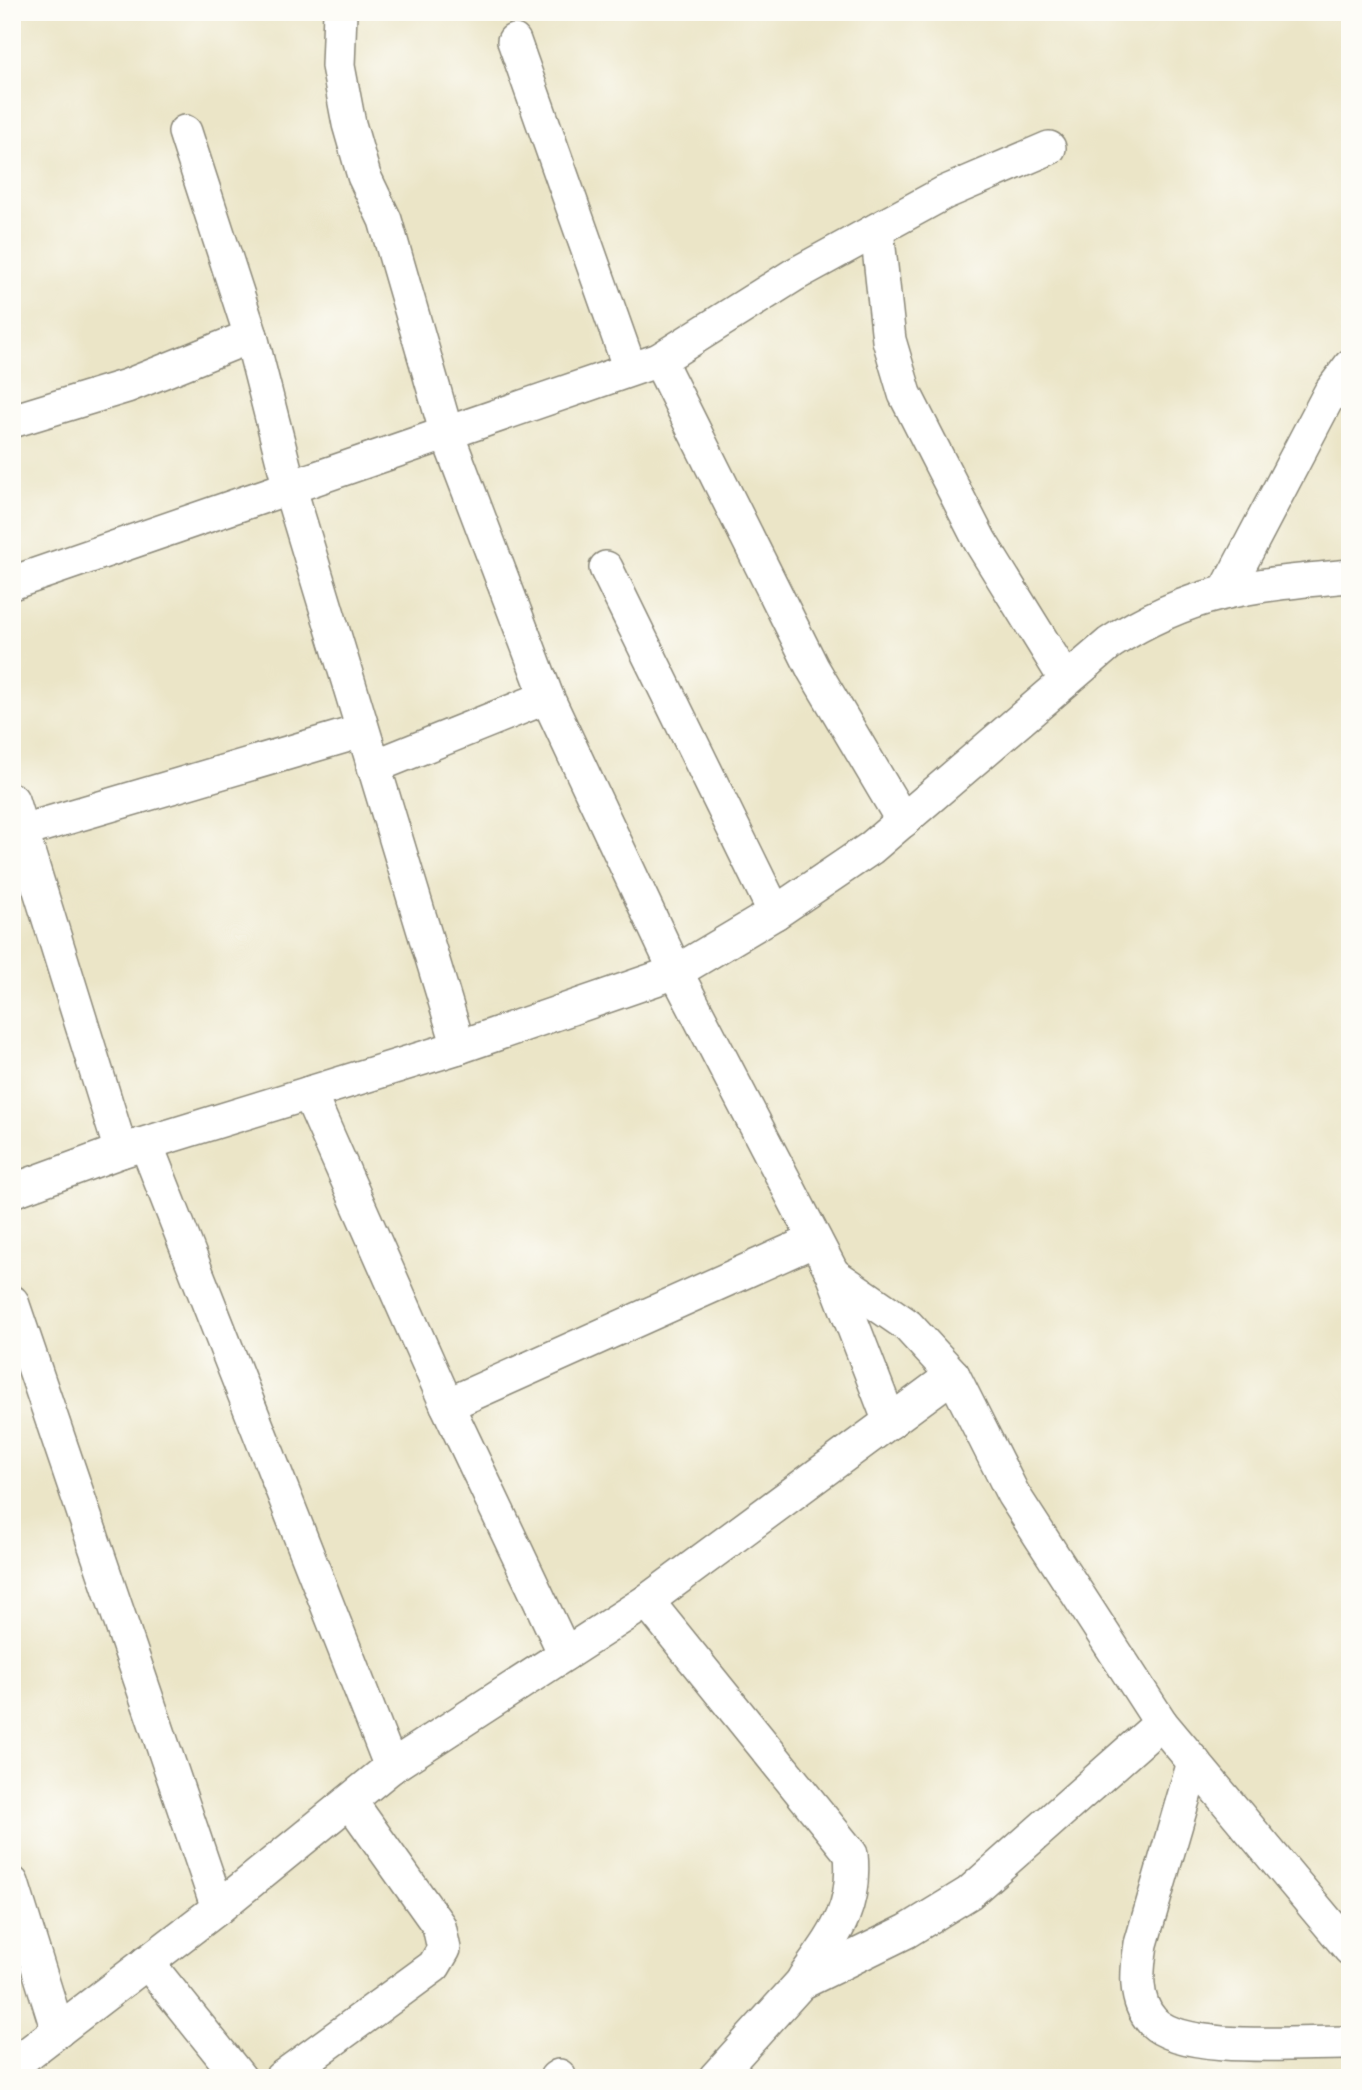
<svg xmlns="http://www.w3.org/2000/svg" width="1362" height="2090" font-family="Cardo,serif">
<style>
.lines{fill:none;stroke-linecap:round;stroke-linejoin:round}
.minor-casing{stroke:#8b8879;stroke-width:36}
.minor{stroke:#fff;stroke-width:33}
</style>
<rect width="100%" height="100%" fill="#fdfcf7"/>
<filter id="ink" filterUnits="userSpaceOnUse"><feTurbulence type="fractalNoise" baseFrequency=".0143" numOctaves="2"/><feDisplacementMap in="SourceGraphic" scale="14" xChannelSelector="R" yChannelSelector="G"/><feConvolveMatrix kernelMatrix="1 2 1 2 8 2 1 2 1" color-interpolation-filters="sRGB"/></filter>
<filter id="wash" filterUnits="userSpaceOnUse"><feTurbulence type="fractalNoise" baseFrequency=".00686" numOctaves="4" result="noise"/><feDisplacementMap in="SourceGraphic" scale="28" xChannelSelector="R" yChannelSelector="G"/><feGaussianBlur stdDeviation="1.57" result="paint"/><feColorMatrix in="noise" values="0 0 0 0 0 0 0 0 0 0 0 0 0 0 0 0 0 1.4 0 .05"/><feComposite in="paint" operator="in"/></filter>
<g filter="url(#wash)">
<rect width="100%" height="100%" fill="#ebe5c7"/>
</g>
<g filter="url(#ink)">
<g class="lines">
<g class="minor-casing">
<g id="minor">
<path d="M340 12 338 66 349 124 364 176 385 220 446 431 547 697 676 972 833 1274 890 1422"/>
<path d="M514 41 630 369"/>
<path d="M185 132 251 336 290 489 459 1047"/>
<path d="M877 230 889 340 905 394 980 541 1066 680"/>
<path d="M659 360 813 669 903 821"/>
<path d="M12 421 127 386 251 336"/>
<path d="M606 568 775 913"/>
<path d="M12 583 659 360 794 275 944 193 1049 148"/>
<path d="M1226 591 1330 393 1350 366"/>
<path d="M373 767 547 697"/>
<path d="M12 800 121 1151"/>
<path d="M22 831 362 731"/>
<path d="M309 1093 447 1405 565 1654"/>
<path d="M146 1144 391 1767"/>
<path d="M12 1191 121 1151 459 1047 676 972 775 913 871 848 1110 643C1193 589 1254 585 1350 576"/>
<path d="M12 1302 218 1908"/>
<path d="M447 1405 815 1240"/>
<path d="M647 1601 851 1854C856 1910 835 1934 804 1978"/>
<path d="M1161 1723 1350 1949"/>
<path d="M1194 1762 1141 1944C1137 1970 1133 2001 1153 2022 1185 2054 1304 2042 1350 2043"/>
<path d="M12 1883 58 2031"/>
<path d="M147 1962 240 2078"/>
<path d="M12 2066 218 1908 391 1767 647 1601 953 1375"/>
<path d="M281 2078 434 1966 444 1949 439 1926 350 1801"/>
<path d="M556 2078 559 2076"/>
<path d="M715 2078 801 1983 907 1931 969 1893 1161 1723 1013 1494 953 1375 907 1325 833 1274"/>
</g>
</g>
<use href="#minor" class="minor"/>
</g>
</g>
<rect width="1362" height="2090" fill="none" stroke="#fdfcf7" stroke-width="42"/>
</svg>
